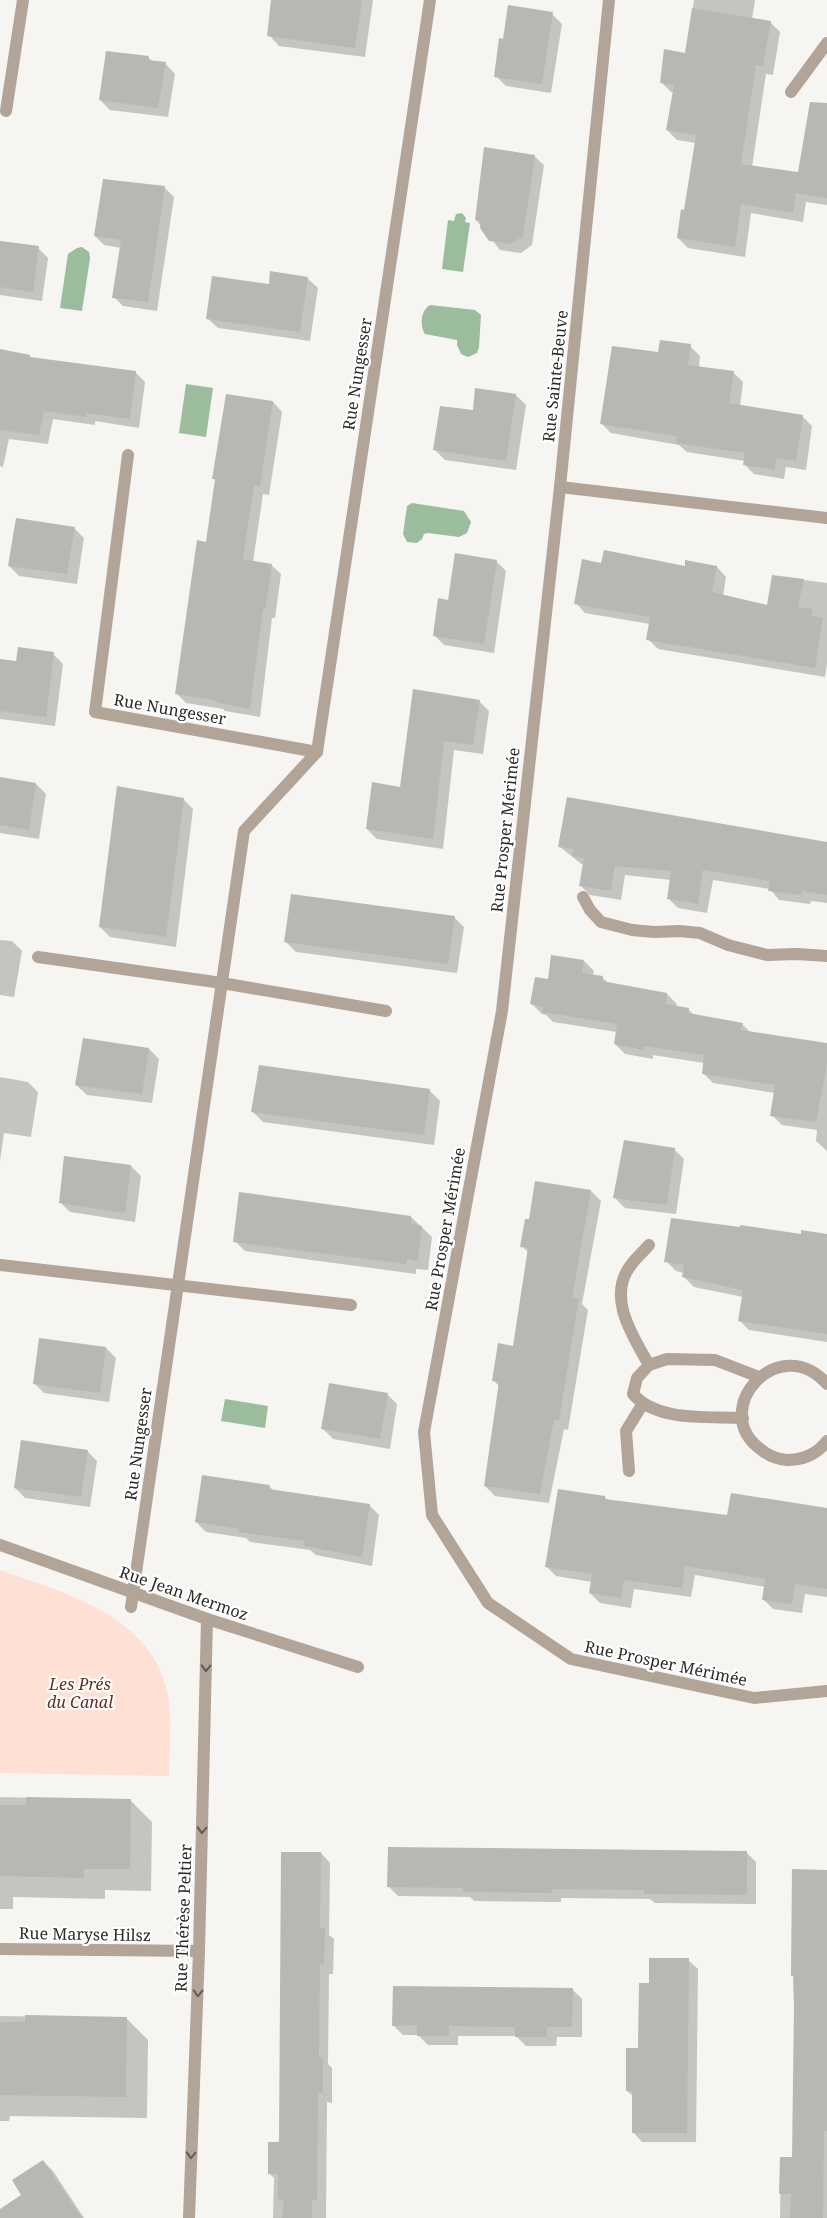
<svg xmlns="http://www.w3.org/2000/svg" width="827" height="2218" font-family="'Noto Serif',serif">
<style>
.green{fill:#ffe0d5}
.water{fill:#9bbc9d}
.shadow{fill:#0003}
.building{fill:#b7b7b4}
.lines{fill:none;stroke-linecap:round;stroke-linejoin:round}
.minor{stroke:#b2a496;stroke-width:12}
.oneway{stroke:#625b55}
.labels{text-anchor:middle;dominant-baseline:central;stroke-width:4.5;stroke-linejoin:round;paint-order:stroke}
.street-label{font-size:16px;fill:#2c2b2a;stroke:#fff}
.park-label{font-size:16px;font-style:italic;fill:#652e1a;stroke:#fff}
</style>
<rect width="100%" height="100%" fill="#f6f5f2"/>
<path class="green" d="M0 1570C71 1595 164 1619 170 1711 171 1732 169 1754 169 1776L0 1773Z"/>
<g class="water">
<path d="M462 213 466 218 465 222 470 223 463 272 442 269 448 220 454 221 456 214Z"/>
<path d="M82 247 89 252 90 258 82 311 60 308 68 254 77 248Z"/>
<path d="M430 305 475 310 481 315 479 347 477 353 468 357 461 354 457 345V340L425 334C420 326 420 311 430 305Z"/>
<path d="M186 384 213 388 206 437 179 433Z"/>
<path d="M412 503 464 511 471 522 467 533 459 537 428 533 424 534 422 539 417 543 407 542 403 534 407 506Z"/>
<path d="M225 1399 268 1406 265 1428 221 1421Z"/>
</g>
<g class="shadow">
<path d="M273 0H373L365 57 279 46 269 35Z"/>
<path d="M694 0H755L752 19 770 22 780 32 773 75 766 74 752 167 799 174 827 118V205L806 202 803 222 751 213 745 257 688 248 678 238 685 211 696 143 677 140 667 130 674 92H671L661 82 686 55Z"/>
<path d="M552 14 562 24 551 93 506 86 496 76 504 41Z"/>
<path d="M148 57 153 62 165 63 175 74 168 117 110 110 100 100Z"/>
<path d="M534 156 544 165 532 245 521 253 500 250 476 220Z"/>
<path d="M164 187 174 197 157 311 123 306 114 297 121 248 104 245 95 236Z"/>
<path d="M0 241 38 248 48 258 42 301 0 295Z"/>
<path d="M307 278 318 288 310 341 218 328 207 318 270 286Z"/>
<path d="M690 346 700 356 699 367 733 372 743 382 740 406 802 416 812 426 806 470 786 467 784 479 754 474 744 464 745 461 687 452 679 445 611 433 601 423 659 354Z"/>
<path d="M0 350 30 356 32 359 135 372 145 382 139 428 95 421V425L53 419 48 444 9 439 3 467 0 466Z"/>
<path d="M516 395 526 405 516 470 445 460 435 450 474 411Z"/>
<path d="M227 396 273 402 282 412 269 495 263 494 253 562 271 565 281 574 275 618H272L260 717 225 711 223 709 186 703 177 694 207 543 216 481 214 479Z"/>
<path d="M74 528 84 538 77 584 19 576 9 566Z"/>
<path d="M496 561 506 571 494 653 444 645 434 635 449 602Z"/>
<path d="M602 564 717 567 726 577 723 596 768 606 773 576 827 583V663L825 677 658 649 648 639 650 624 585 613 576 603Z"/>
<path d="M53 654 63 664 55 726 0 719V660L17 663Z"/>
<path d="M479 701 489 711 483 754 454 750 443 849 377 839 367 829Z"/>
<path d="M0 778 36 784 46 794 39 839 0 833Z"/>
<path d="M183 799 193 809 176 947 110 937 100 927Z"/>
<path d="M827 843V903L811 901 810 904 779 900 770 889 713 880 707 913 678 908 668 898 671 880 625 875 621 900 590 895 580 885 584 866 560 847Z"/>
<path d="M454 917 464 927 457 973 296 952 286 942Z"/>
<path d="M0 940 12 941 22 951 14 997 0 995Z"/>
<path d="M584 961 594 971 593 976 602 977 609 984 667 994 677 1004 676 1007 688 1009 695 1016 742 1024 751 1033 827 1045V1151L816 1141 817 1130 782 1125 772 1115 775 1093 713 1083 703 1073 704 1063 653 1055V1059L625 1054 615 1044 617 1032 553 1022 546 1015 542 1014 532 1004 549 980Z"/>
<path d="M149 1049 159 1059 152 1103 87 1095 76 1085Z"/>
<path d="M0 1077 28 1082 38 1092 31 1137 4 1133 0 1161Z"/>
<path d="M430 1091 440 1101 434 1145 263 1122 253 1112Z"/>
<path d="M674 1149 684 1159 676 1214 625 1208 615 1198Z"/>
<path d="M131 1166 141 1176 135 1222 70 1212 60 1202Z"/>
<path d="M591 1191 601 1201 582 1304 588 1310 568 1430 564 1429 549 1503 495 1496 485 1486 500 1387 493 1380 514 1347 529 1253 522 1246Z"/>
<path d="M411 1217 432 1237 428 1270 416 1269V1274L245 1251 235 1241Z"/>
<path d="M827 1235V1342L749 1330 739 1320 743 1297 694 1287 684 1277V1273L676 1271 666 1261 802 1236Z"/>
<path d="M106 1348 116 1358 109 1402 44 1393 34 1383Z"/>
<path d="M387 1394 397 1404 390 1449 333 1439 323 1429Z"/>
<path d="M87 1451 97 1461 90 1507 25 1498 15 1488Z"/>
<path d="M269 1486 274 1491 369 1505 379 1515 372 1566 316 1555 310 1550 250 1542 246 1538 206 1532 196 1522Z"/>
<path d="M605 1497 608 1501 728 1516 827 1510V1597L805 1594 802 1613 773 1609 763 1599 765 1587 695 1575 691 1597 634 1589 631 1608 600 1603 590 1593 592 1582 556 1576 546 1566Z"/>
<path d="M0 1797 130 1800 152 1822 151 1891 105 1890V1899L13 1897V1909H0Z"/>
<path d="M746 1852 756 1862V1904L655 1903 650 1899 561 1898V1902L474 1901 470 1897 398 1896 388 1886Z"/>
<path d="M321 1853 330 1863 329 1935 334 1939 333 1974H329L328 2064 332 2068V2103L327 2102 326 2218H273L274 2178 269 2173 280 2144Z"/>
<path d="M827 1871V2218H780L781 2158 793 2159 795 1978 792 1975Z"/>
<path d="M688 1960 698 1969 696 2142H642L633 2132 634 2097 627 2091 639 2049 650 1985Z"/>
<path d="M572 1989 582 1999V2037H557L556 2046H526L516 2036H458V2045H428L418 2035H403L393 2025Z"/>
<path d="M0 2016 126 2018 148 2040 147 2118 10 2116 9 2121H0Z"/>
<path d="M43 2161 53 2171 84 2218H17L23 2195Z"/>
</g>
<g class="building">
<path d="M271 0H362L355 48 267 36Z"/>
<path d="M508 5 553 12 542 84 494 77 499 38 503 39Z"/>
<path d="M692 8 771 21 763 66 756 65 741 164 798 172 810 102 827 103V198L796 193 793 213 741 204 735 247 677 238 681 209 684 210 696 135 666 130 674 85 660 83 664 49 685 53Z"/>
<path d="M106 51 149 56 148 60 166 62 158 108 99 100Z"/>
<path d="M484 147 535 155 523 236 511 244 489 241 480 228 481 221 475 220Z"/>
<path d="M103 179 165 186 148 302 112 298 121 240 94 236Z"/>
<path d="M0 241 39 246 33 292 0 287Z"/>
<path d="M270 271 308 277 300 332 206 319 212 276 269 284Z"/>
<path d="M660 340 691 344 688 365 734 371 729 403 803 415 796 461 776 458 775 470 743 465 745 453 676 443 677 436 600 424 612 346 658 352Z"/>
<path d="M0 349 30 355V357L136 371 130 419 86 413V417L44 411 39 435 0 430Z"/>
<path d="M475 388 516 394 506 461 433 450 440 406 473 410Z"/>
<path d="M226 394 273 401 260 486 254 485 243 559 272 564 265 610 263 609 250 709 215 702V700L175 694 197 540 206 542 215 479H212Z"/>
<path d="M16 518 75 527 67 574 8 566Z"/>
<path d="M604 550 685 566V560L717 566 712 592 767 605 772 575 804 579 798 607 813 609 811 616 823 618 815 668 646 640 650 617 574 604 582 559 601 563Z"/>
<path d="M455 553 497 560 484 644 433 636 438 598 448 600Z"/>
<path d="M18 647 54 652 46 717 0 711V659L16 661Z"/>
<path d="M413 689 480 700 473 745 444 741 433 839 366 829 372 782 400 787Z"/>
<path d="M0 777 36 783 29 830 0 825Z"/>
<path d="M117 786 184 798 166 937 99 927Z"/>
<path d="M567 797 827 842V895L802 891 801 895 768 891 770 881 703 870 698 904 682 901 667 899 671 871 615 866 611 891 579 886 584 858 572 856 573 849 558 847Z"/>
<path d="M291 894 455 916 448 964 284 942Z"/>
<path d="M551 955 584 960 582 973 603 976 602 981 667 993 666 1004 689 1008 688 1013 743 1023 741 1030 827 1043V1064L816 1122 770 1116 775 1085 702 1074 704 1055 644 1046 643 1050 614 1044 617 1024 542 1012 543 1007 530 1004 535 977 548 979Z"/>
<path d="M83 1038 149 1048 142 1094 75 1085Z"/>
<path d="M259 1065 430 1089 424 1135 251 1112Z"/>
<path d="M624 1140 675 1148 667 1205 613 1198Z"/>
<path d="M64 1156 131 1165 125 1213 59 1203Z"/>
<path d="M535 1181 591 1190 572 1298 579 1299 559 1420H554L540 1494 484 1486 499 1382 492 1381 498 1343 513 1346 528 1248 520 1247 525 1219H529Z"/>
<path d="M239 1192 411 1216V1224L422 1226 418 1261 407 1259 406 1264 233 1242Z"/>
<path d="M671 1218 740 1227V1225L801 1234V1230L827 1234V1334L738 1321 743 1290 682 1277 684 1265 664 1262Z"/>
<path d="M39 1338 106 1347 100 1393 33 1384Z"/>
<path d="M329 1383 388 1393 380 1439 321 1429Z"/>
<path d="M21 1440 88 1450 81 1497 14 1488Z"/>
<path d="M202 1475 270 1485 269 1489 370 1504 362 1557 304 1546 305 1541 238 1532 239 1529 195 1522Z"/>
<path d="M558 1489 605 1496V1499L727 1515 731 1493 827 1508V1589L795 1584 792 1604 762 1600 765 1579 685 1566 682 1588 624 1580 621 1598 589 1593 592 1574 545 1567Z"/>
<path d="M26 1797 131 1799 130 1869H84V1878L0 1876V1805H26Z"/>
<path d="M388 1847 747 1851V1895L644 1894V1890L552 1889V1893L463 1892V1888L387 1887Z"/>
<path d="M281 1852H321L320 1928H325L324 1965 320 1964 319 2057H323V2093H318L317 2200H312V2218H282L284 2200 278 2199V2174H268V2142H279Z"/>
<path d="M792 1869 827 1870V2131H824L823 2218H790L791 2194H779L780 2157H792L794 2006 793 1976H791Z"/>
<path d="M649 1958H689L687 2133H632V2091H626V2048H638L639 1983H649Z"/>
<path d="M393 1986 573 1988 572 2027H547V2037H515V2027L449 2026V2036H417V2025L392 2026Z"/>
<path d="M25 2015 127 2017 126 2097 0 2095V2022H25Z"/>
<path d="M43 2160 82 2218H0V2209L21 2195 12 2180Z"/>
</g>
<g class="lines">
<g class="minor">
<path d="M609 0 560 487 827 518"/>
<path d="M791 92 827 43"/>
<path d="M6 111 23 0"/>
<path d="M128 455 95 712 317 752"/>
<path d="M560 487 502 1011 424 1432 432 1515 488 1603 571 1659 754 1698 827 1691"/>
<path d="M583 897 590 910 601 922 632 930 654 932 679 931 700 933 728 945 767 955 797 954 827 956"/>
<path d="M38 957 222 983 386 1011"/>
<path d="M649 1245C643 1252 636 1258 631 1265 606 1297 633 1336 649 1365"/>
<path d="M0 1265 351 1305"/>
<path d="M827 1384C779 1330 709 1409 759 1448 767 1455 776 1459 787 1460 803 1460 817 1454 827 1441"/>
<path d="M743 1418C708 1416 657 1422 633 1394L637 1378 649 1365 667 1359 715 1360 759 1377"/>
<path d="M629 1471 626 1431 642 1405"/>
<path d="M0 1545 207 1619 358 1667"/>
<path d="M131 1607 244 831 317 752 430 0"/>
<path d="M0 1949 199 1951"/>
<path d="M189 2218 199 1951 207 1619"/>
</g>
</g>
<defs><path id="oneway-chevron" d="M-2-3.5L2.5 0L-2 3.5" fill="none" stroke-width="1.6" stroke-linecap="round" stroke-linejoin="round" transform="scale(1.25)"/></defs>
<g class="oneway">
<use href="#oneway-chevron" transform="translate(206 1668) rotate(91)"/>
<use href="#oneway-chevron" transform="translate(202 1830) rotate(91)"/>
<use href="#oneway-chevron" transform="translate(198 1993) rotate(92)"/>
<use href="#oneway-chevron" transform="translate(191 2155) rotate(92)"/>
</g>
<g class="labels">
<g class="street-label">
<text transform="translate(357 374) rotate(-81)">Rue Nungesser</text>
<text transform="translate(555 376) rotate(-84)">Rue Sainte-Beuve</text>
<text transform="translate(170 709) rotate(10)">Rue Nungesser</text>
<text transform="translate(505 830) rotate(-84)">Rue Prosper Mérimée</text>
<text transform="translate(445 1229) rotate(-80)">Rue Prosper Mérimée</text>
<text transform="translate(138 1444) rotate(-82)">Rue Nungesser</text>
<text transform="translate(184 1593) rotate(19)">Rue Jean Mermoz</text>
<text transform="translate(666 1663) rotate(12)">Rue Prosper Mérimée</text>
<text transform="translate(183 1918) rotate(-88)">Rue Thérèse Peltier</text>
<text transform="translate(85 1934) rotate(1)">Rue Maryse Hilsz</text>
</g>
<g class="park-label">
<text x="80" y="1684">Les Prés<tspan x="80" dy="18">du Canal</tspan></text>
</g>
</g>
</svg>
